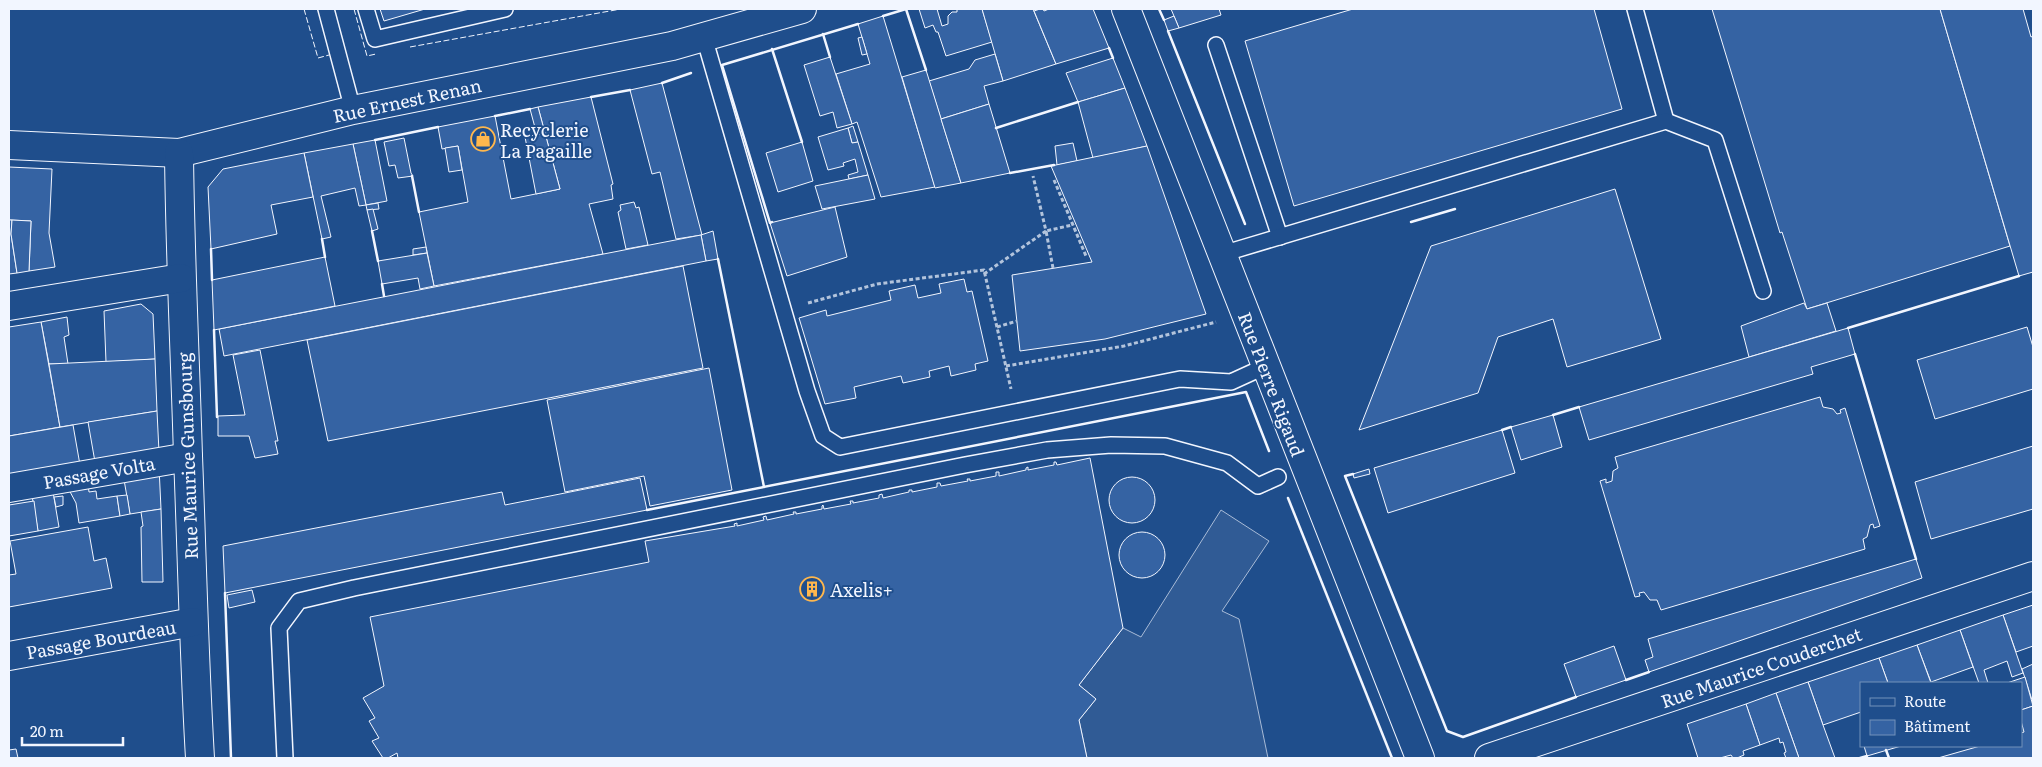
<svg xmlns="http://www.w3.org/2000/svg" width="2042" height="767" font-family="Literata,serif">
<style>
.parking{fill:#305b95;stroke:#a8bbd7}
.building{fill:#3563a3;stroke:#f2f6ff}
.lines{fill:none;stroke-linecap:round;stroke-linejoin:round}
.service-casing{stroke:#f2f6ff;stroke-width:18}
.minor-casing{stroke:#f2f6ff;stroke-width:30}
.path{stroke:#b3c4dc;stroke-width:3;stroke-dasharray:4 2.5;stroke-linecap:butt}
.service{stroke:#1f4e8c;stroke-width:15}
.minor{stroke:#1f4e8c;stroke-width:28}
.fence{stroke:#f2f6ff;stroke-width:1;stroke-dasharray:6 2.5;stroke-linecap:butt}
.wall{stroke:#f2f6ff;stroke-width:2.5}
.labels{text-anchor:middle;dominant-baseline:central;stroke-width:4;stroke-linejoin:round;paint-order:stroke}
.street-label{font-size:18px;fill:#f2f6ff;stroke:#1f4e8c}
.poi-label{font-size:18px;fill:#f2f6ff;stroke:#1f4e8c;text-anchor:start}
</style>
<rect width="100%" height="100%" fill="#1f4e8c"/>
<path class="parking" d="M1221 510 1269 541 1222 611 1239 619 1268 758H1087L1079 720 1096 699 1079 685 1123 628 1141 637Z"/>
<g class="building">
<path d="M380 9H425L384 21Z"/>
<path d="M919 9H937L942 26 948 24V16L952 12H957V9H982L992 42 946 56 938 32H936L933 25 925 28Z"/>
<path d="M982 9H1033L1056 64 1003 81Z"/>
<path d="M1040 9H1043L1044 11 1049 9H1093L1109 48 1056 64 1034 11Z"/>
<path d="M1171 9H1219L1221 15 1179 28Z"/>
<path d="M1353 9H1594L1622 109 1294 206 1245 41Z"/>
<path d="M1712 9H1940L2010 246 1807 309 1782 232 1780 233Z"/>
<path d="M1940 9H2023L2031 37 2033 36V272L2019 276Z"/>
<path d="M883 16 935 187 881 197 857 122 852 124 836 74 870 64 858 24Z"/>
<path d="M1174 16 1179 28 1168 31 1164 20Z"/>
<path d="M862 37 867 54 862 55 858 38Z"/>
<path d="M995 54 1003 81 984 86 989 104 941 119 929 81 969 69 975 60Z"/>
<path d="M830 57 852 124 837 128 833 112 820 116 804 65Z"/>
<path d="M1113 58 1125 88 1078 102 1066 73Z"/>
<path d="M926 70 961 183 935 188 902 77Z"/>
<path d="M662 83 702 235 676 239 660 172 652 174 630 90Z"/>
<path d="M1125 88 1147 146 1093 158 1078 102Z"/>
<path d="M591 97 613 184 611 185 613 199 589 204 603 254 434 286 419 212 468 202 458 146 442 149 438 127 495 116 511 199 560 189 538 107Z"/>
<path d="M989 104 1010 173 961 183 941 119Z"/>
<path d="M538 107 545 133 537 135 530 109Z"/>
<path d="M853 126 858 142 852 143 848 128Z"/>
<path d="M848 128 852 143 858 142 868 175 849 179 848 175 858 172 855 159 843 163 844 166 828 170 818 137Z"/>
<path d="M545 133 560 189 536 194 525 137Z"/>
<path d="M404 138 411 173 413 176 398 178 395 165 389 166 384 142Z"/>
<path d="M375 140 387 201 366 205 353 144Z"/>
<path d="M802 142 813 181 778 192 766 153Z"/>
<path d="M1073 143 1077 161 1057 165 1055 146Z"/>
<path d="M353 144 366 205 359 206 355 188 321 196 331 237 322 239 304 153Z"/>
<path d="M458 146 462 170 449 172 445 148Z"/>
<path d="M1147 146 1206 314 1105 339 1020 351 1012 275 1092 262 1051 166Z"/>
<path d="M304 153 313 197 271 205 277 234 211 249 208 187 223 169Z"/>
<path d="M9 167 52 169 49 233 55 267 29 271 31 221 9 220Z"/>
<path d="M868 175 875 199 822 209 815 186Z"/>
<path d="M1615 189 1661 339 1567 367 1553 319 1498 337 1478 393 1359 430 1431 246Z"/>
<path d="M634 202 636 208 639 207 648 245 626 249 618 212 621 210 620 205Z"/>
<path d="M378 203 379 209 367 210 366 205Z"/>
<path d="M835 207 847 257 787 276 770 223Z"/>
<path d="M373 209 378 229 372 231 367 210Z"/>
<path d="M9 220H12L11 234 17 273 9 274Z"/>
<path d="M12 220 31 221 29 271 17 273 11 234Z"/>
<path d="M713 231 718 259 706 261 701 235Z"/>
<path d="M701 235 706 261 224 356 219 329Z"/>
<path d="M426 247 427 253 413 255V249Z"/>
<path d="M427 253 434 286 420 289 418 278 382 284 378 261Z"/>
<path d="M325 257 335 306 214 330 212 280Z"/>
<path d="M683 266 703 368 328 441 307 340Z"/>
<path d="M964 279 967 292 972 291 988 361 975 364 976 370 951 376 949 366 929 371 930 377 903 383 901 376 854 387 856 398 825 404 799 318 826 310 827 316 891 300 889 291 915 285 918 298 941 293 939 284Z"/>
<path d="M1804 303 1807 309 1827 303 1836 331 1749 357 1741 326Z"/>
<path d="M141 304 153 314 155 359 106 362 104 311Z"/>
<path d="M67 317 69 335 64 337 68 364H49L41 322Z"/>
<path d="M41 322 60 427 9 436V327Z"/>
<path d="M2027 327 2033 347V389L1935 419 1917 360Z"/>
<path d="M1848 328 1855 354 1811 367 1813 374 1589 440 1579 407Z"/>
<path d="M260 350 278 441H275L278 454 255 458 249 436H218V416L245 415 233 355Z"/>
<path d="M155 359 157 411 60 427 49 364Z"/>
<path d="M709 368 732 490 650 506 644 476 565 492 547 400Z"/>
<path d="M1820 397 1823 407 1833 409 1837 414 1841 413 1840 410 1845 408 1880 526 1874 528 1873 524 1870 525 1867 537 1863 539 1865 549 1661 610 1657 600H1650L1644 592 1639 593 1640 596 1635 597 1600 481 1606 479V483L1612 481 1613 471 1618 468 1615 457Z"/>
<path d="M157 411 159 452 95 462 88 422Z"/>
<path d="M1553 415 1562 447 1521 460 1511 427Z"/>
<path d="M73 425 80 465 9 477V436Z"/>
<path d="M1502 430 1515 473 1388 513 1374 468Z"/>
<path d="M2033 446V509L1931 539 1915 482Z"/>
<path d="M1090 458 1123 628 1079 685 1096 699 1079 720 1087 758H398L397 753 388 758H383L372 741 379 738 369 721 375 718 363 698 384 686 370 617 649 562 645 541 735 526 734 524 737 523V526L764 520 763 517 766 516 767 520 794 514 793 512H796V514L822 509V506L823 505 824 509 851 504 850 501H853V503L879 498V495L882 494 883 498 909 492V490H912V492L937 487V483H940L941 486 968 481 967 479H970V481L996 476V472H999V476L1026 470V468L1028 467V470L1054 465V462H1056L1057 465Z"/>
<path d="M159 467 161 509 130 514 123 474Z"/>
<path d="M1369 469 1370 474 1354 478 1353 474Z"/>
<circle cx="1132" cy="500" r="23"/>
<path d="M640 478 647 510 225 593 223 546 502 492 505 505Z"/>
<path d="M88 484 89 492 96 491 97 499 117 496 120 516 79 523 76 503 68 488Z"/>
<path d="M52 486 59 527 38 531 31 490Z"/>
<path d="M127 495 130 514 120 516 117 496Z"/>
<path d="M63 496V505L56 507 54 497Z"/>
<path d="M34 501 38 531 9 536V505Z"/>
<path d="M161 509 163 582H142L141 527 143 526 141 512Z"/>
<path d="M88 527 94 561 106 558 112 588 9 607V575L16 574 10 541Z"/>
<circle cx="1142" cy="555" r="23"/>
<path d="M1916 559 1922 578 1649 672 1645 660 1653 657 1648 639Z"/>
<path d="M252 590 255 602 229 608 227 595Z"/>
<path d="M2033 605V646L2016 652 2003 615Z"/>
<path d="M2003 615 2023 673 2012 677 2007 661 1984 670 1988 683H1979L1960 630Z"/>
<path d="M1960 630 1973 667 1931 682 1917 645Z"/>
<path d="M1917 645 1931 683H1888L1879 658Z"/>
<path d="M1614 646 1626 680 1576 697 1564 664Z"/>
<path d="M1879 658 1888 683H1861V712L1823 725 1808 682Z"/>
<path d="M2033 664V703L2022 669Z"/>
<path d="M2025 677 2033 706 2021 710V683H2007Z"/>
<path d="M1808 682 1823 725 1835 758H1799L1776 693Z"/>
<path d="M1776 693 1799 758H1786L1784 753 1786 752 1783 742 1780 743 1779 738 1760 745 1746 704Z"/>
<path d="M1746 704 1760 745 1743 751 1744 755 1737 758H1733L1731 755 1720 758H1698L1687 724Z"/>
<path d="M2033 706V758H1938L1980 746H2021V733L2024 732 2021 721V710Z"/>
<path d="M1864 746H1901L1867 756Z"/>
<path d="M16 749 18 758H9V750Z"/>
</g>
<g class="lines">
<g class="service-casing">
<g id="service">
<path d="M326 9 353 110"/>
<path d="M366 9 375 39 505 9"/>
<path d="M1635 9 1666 121"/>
<path d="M704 37 807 391 823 436 840 447 1180 379 1231 382 1266 366"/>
<path d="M1216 45 1280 237"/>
<path d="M1222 254 1666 121 1715 140 1763 291"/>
<path d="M285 758 279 628 299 601 354 588 965 465 1047 450 1111 445 1165 446 1227 463 1258 486 1278 477"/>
</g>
</g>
<g class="minor-casing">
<g id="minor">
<path d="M1126 9 1420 758"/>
<path d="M9 145 179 153 353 110 672 46 802 9"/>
<path d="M179 153C180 254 185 355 188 456 192 557 194 657 200 758"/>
<path d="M9 306 181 278"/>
<path d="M9 488 188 457"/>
<path d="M9 656 193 622"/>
<path d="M1489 758 2033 576"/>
</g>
</g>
<g class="path">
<path d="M1054 180 1086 256"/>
<path d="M1053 268 1046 231 1072 225"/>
<path d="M984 274 1046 231 1033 176"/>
<path d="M808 303 877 284 984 270 1011 389"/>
<path d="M997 327 1017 321"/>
<path d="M1006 366 1124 346 1216 322"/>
</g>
<use href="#service" class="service"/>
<use href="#minor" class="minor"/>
<g class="fence">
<path d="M304 9 318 58 329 55"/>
<path d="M354 9 367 56 376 54"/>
<path d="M410 47 621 9"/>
</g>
<g class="wall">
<path d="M906 9 926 70"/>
<path d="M1159 9 1164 20"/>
<path d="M883 16 906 9"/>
<path d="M1168 31 1245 224"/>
<path d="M823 34 830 57"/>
<path d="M1109 48 1113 58"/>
<path d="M772 49 802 142"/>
<path d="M662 83 691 73"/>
<path d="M591 97 630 90"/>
<path d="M495 116 530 109"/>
<path d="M996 128 1078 102"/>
<path d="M375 140 438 127"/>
<path d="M1010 173 1054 165"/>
<path d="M412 176 419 212"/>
<path d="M772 222 770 223 722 65 858 24"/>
<path d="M1411 222 1455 209"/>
<path d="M372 231 378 261"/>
<path d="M322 239 325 257"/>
<path d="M211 249 212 280"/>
<path d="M718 259 764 487"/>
<path d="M382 284 384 296"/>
<path d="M1848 328 2019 276"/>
<path d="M214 330 217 417"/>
<path d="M1855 354 1916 559"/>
<path d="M1553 415 1579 407"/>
<path d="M1502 430 1511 427"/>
<path d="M1353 474 1345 476 1447 731 1463 737 1576 697"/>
<path d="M1288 498 1392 758"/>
<path d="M647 510 1246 392 1269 451"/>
<path d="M225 593 231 758"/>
<path d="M1626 680 1649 672"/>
<path d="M1886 750 1889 758"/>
<path d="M1860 758 1867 756"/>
</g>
</g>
<defs>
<g id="shop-ring" transform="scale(1.25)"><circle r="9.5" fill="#1f4e8c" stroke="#ffb74d" stroke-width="1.5"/><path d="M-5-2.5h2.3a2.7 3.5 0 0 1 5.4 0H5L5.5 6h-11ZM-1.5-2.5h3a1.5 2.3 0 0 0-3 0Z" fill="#ffb74d"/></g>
<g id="building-ring" transform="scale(1.25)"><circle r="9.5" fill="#1f4e8c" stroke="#ffb74d" stroke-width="1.5"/><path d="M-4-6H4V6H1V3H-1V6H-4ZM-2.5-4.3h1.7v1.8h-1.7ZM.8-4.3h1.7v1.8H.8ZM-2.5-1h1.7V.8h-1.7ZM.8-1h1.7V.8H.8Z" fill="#ffb74d"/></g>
</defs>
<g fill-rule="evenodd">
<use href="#shop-ring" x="483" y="139"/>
<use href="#building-ring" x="812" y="589"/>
</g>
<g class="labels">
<g class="street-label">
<text transform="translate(407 100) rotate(-12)">Rue Ernest Renan</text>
<text transform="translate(1272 384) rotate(69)">Rue Pierre Rigaud</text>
<text transform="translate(187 456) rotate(-92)">Rue Maurice Gunsbourg</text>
<text transform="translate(99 472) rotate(-10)">Passage Volta</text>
<text transform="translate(101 639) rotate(-10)">Passage Bourdeau</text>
<text transform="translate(1761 667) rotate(-19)">Rue Maurice Couderchet</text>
</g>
<g class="poi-label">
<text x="500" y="129">Recyclerie<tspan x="500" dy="21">La Pagaille</tspan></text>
<text x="830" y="589">Axelis+</text>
</g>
</g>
<rect width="2042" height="767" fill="none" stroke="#f2f6ff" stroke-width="20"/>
<rect x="1860" y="682" width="162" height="65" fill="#1f4e8c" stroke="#7391ba"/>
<rect x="1870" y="698" width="25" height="8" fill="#1f4e8c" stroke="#7391ba"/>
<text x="1904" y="707" font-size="15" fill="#f2f6ff">Route</text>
<rect x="1870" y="720" width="25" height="15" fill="#3563a3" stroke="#7391ba"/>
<text x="1904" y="732" font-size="15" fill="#f2f6ff">Bâtiment</text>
<path d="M22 737v8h101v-8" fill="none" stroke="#f2f6ff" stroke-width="2.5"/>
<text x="30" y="737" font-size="15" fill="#f2f6ff" stroke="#1f4e8c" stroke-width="4" paint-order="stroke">20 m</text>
</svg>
